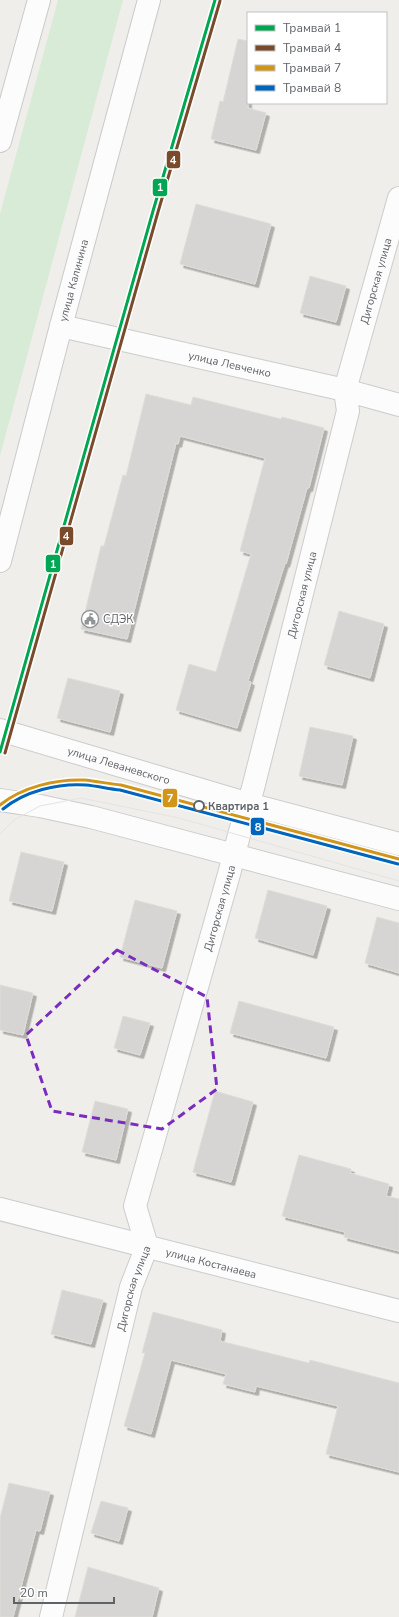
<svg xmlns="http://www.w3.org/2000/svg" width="399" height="1617" font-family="'Nunito Sans',sans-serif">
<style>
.green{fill:#d8ebd6}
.building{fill:#d6d5d3;stroke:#deddd9;filter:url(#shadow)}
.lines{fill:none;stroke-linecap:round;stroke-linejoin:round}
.street-casing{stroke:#cbcccc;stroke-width:24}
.secondary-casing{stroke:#cacacb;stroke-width:24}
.street{stroke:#fdfcfc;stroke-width:22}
.secondary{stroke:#fdfcfc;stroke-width:22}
.tram{stroke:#e4e4e4;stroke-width:1}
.tram-1-casing{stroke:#fff;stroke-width:6}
.tram-2-casing{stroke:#fff;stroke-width:6}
.tram-3-casing{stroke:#fff;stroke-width:6}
.tram-4-casing{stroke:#fff;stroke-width:6}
.tram-1{stroke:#00a651;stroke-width:3}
.tram-2{stroke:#7a4b2a;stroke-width:3}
.tram-3{stroke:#d1951a;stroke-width:3}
.tram-4{stroke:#0065bd;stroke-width:3}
.marked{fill:none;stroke:#7b2cbf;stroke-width:3;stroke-dasharray:8 5;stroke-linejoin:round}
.stop-dot{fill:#fff;stroke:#5f6368;stroke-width:2}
.labels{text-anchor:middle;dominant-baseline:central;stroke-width:3;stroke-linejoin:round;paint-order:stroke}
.street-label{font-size:11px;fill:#5f6368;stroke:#fff}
.poi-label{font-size:11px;fill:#5f6368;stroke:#fff;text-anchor:start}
.stop-label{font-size:11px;font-weight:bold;fill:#5f6368;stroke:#fff;text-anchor:start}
.line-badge{stroke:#fff;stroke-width:1.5}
.badge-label{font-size:11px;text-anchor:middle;font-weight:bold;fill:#fff}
</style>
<defs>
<filter id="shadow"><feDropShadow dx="3.5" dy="3.5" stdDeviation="0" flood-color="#0004"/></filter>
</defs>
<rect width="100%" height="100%" fill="#efeeea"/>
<path class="green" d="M58 0H123L0 456V214Z"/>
<g class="building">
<path d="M238 39 248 41V108L266 113 256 150 211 139 220 101 223 102Z"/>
<path d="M196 204 271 224 255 284 180 264Z"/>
<path d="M310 276 346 286 336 322 300 313Z"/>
<path d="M146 394 191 405 193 397 281 419 282 417 324 428 309 488H307L286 564 285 563 248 681 251 682 237 728 176 710 189 664 216 672 251 554 240 551 265 458 180 436 178 444 176 443 127 639 81 629 101 546H104L123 475 126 476Z"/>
<path d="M339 611 384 624 370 678 324 665Z"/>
<path d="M68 678 120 691 110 732 57 718Z"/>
<path d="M310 727 353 736 342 785 299 776Z"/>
<path d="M21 852 64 862 52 911 9 901Z"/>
<path d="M268 890 327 906 313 955 255 938Z"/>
<path d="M135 900 177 911 162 968 120 957Z"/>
<path d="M377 917 399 923V973L365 963Z"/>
<path d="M0 985 33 993 23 1035 0 1030Z"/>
<path d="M239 1001 334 1027 326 1058 230 1033Z"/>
<path d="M123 1016 150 1023 140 1055 114 1048Z"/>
<path d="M215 1091 253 1102 231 1182 193 1172Z"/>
<path d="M95 1101 128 1109 116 1160 82 1152Z"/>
<path d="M299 1155 351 1169 350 1173 389 1184 386 1196 399 1199V1251L344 1237 345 1232 282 1216Z"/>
<path d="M62 1290 103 1300 91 1344 51 1334Z"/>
<path d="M153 1312 222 1330 220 1341 309 1363 310 1360 399 1383V1472L326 1454 338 1406 256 1386 255 1392 223 1384 226 1374 171 1360 151 1434 124 1426 145 1353H142Z"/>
<path d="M9 1483 50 1492 40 1531 36 1530 13 1617H0V1518Z"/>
<path d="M101 1501 128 1508 119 1541 91 1533Z"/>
<path d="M88 1567 159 1588 152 1617H75Z"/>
</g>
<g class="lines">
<g class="street-casing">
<g id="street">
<path id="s1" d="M61 326 345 390 399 405"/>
<path id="s2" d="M0 730 249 804 399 844"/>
<path d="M0 800 40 806 91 817 399 899"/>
<path id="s3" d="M0 1209 399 1311"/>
<path id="s4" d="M51 1617 131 1287 147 1246 135 1206 229 874 239 835 253 788 348 411 345 390 399 198"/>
</g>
</g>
<g class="secondary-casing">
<g id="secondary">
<path d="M0 141 39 0"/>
<path id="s5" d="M0 561 61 326 149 0"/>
</g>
</g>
<use href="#street" class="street"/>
<use href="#secondary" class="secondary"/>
<path class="tram" d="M0 834 14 820 40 806 81 798 179 818 399 881"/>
<g class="tram-1-casing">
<path id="tram-1" d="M0 752 153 211 215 0"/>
</g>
<g class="tram-2-casing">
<path id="tram-2" d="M5 753 158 212 220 1"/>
</g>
<g class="tram-3-casing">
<path id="tram-3" d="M0 805C22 787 56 779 84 780 97 781 109 784 121 785L399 859"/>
</g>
<g class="tram-4-casing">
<path id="tram-4" d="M3 809C25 791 58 783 86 785 97 786 109 789 120 790L398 864"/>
</g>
<use href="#tram-1" class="tram-1"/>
<use href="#tram-2" class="tram-2"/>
<use href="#tram-3" class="tram-3"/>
<use href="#tram-4" class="tram-4"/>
</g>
<path class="marked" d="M117 950 207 997 217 1089 162 1129 52 1111 26 1035Z"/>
<defs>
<g id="civic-ring" transform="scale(0.9)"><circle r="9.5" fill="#fff" stroke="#919496" stroke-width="1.5"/><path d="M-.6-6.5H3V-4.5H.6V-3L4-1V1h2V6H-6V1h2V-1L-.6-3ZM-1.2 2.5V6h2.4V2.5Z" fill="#919496"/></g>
</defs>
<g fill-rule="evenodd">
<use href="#civic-ring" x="90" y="619"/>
</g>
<circle class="stop-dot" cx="199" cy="806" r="5"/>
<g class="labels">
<g class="street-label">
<text stroke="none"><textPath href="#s5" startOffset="290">улица Калинина</textPath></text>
<text stroke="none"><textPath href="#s4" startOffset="1383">Дигорская улица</textPath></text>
<text stroke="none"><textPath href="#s1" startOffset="173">улица Левченко</textPath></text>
<text stroke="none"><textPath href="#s4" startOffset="1059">Дигорская улица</textPath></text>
<text stroke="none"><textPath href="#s2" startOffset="124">улица Леваневского</textPath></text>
<text stroke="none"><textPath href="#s4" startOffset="735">Дигорская улица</textPath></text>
<text stroke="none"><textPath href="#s3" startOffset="218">улица Костанаева</textPath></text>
<text stroke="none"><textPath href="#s4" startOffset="339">Дигорская улица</textPath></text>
</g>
<g class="poi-label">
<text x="103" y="619">СДЭК</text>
</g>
<g class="stop-label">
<text x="208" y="806">Квартира 1</text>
</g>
</g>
<g class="line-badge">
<rect x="166" y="150" width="15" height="19" rx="4" fill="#7a4b2a"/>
<rect x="152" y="178" width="16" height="19" rx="4" fill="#00a651"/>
<rect x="59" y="526" width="15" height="20" rx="4" fill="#7a4b2a"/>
<rect x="45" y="554" width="16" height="19" rx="4" fill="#00a651"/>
<rect x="162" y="788" width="16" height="20" rx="4" fill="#d1951a"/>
<rect x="250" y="817" width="15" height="19" rx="4" fill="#0065bd"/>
</g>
<g class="badge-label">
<text x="173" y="164">4</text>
<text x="160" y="191">1</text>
<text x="66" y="540">4</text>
<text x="53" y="568">1</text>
<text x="170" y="802">7</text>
<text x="258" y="831">8</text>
</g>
<rect x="247" y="12" width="140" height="92" fill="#ffffff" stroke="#bfc1c3"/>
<rect x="255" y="25" width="20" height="6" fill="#00a651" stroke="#bfc1c3"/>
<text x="283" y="32" font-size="12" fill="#5f6368">Трамвай 1</text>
<rect x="255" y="45" width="20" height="6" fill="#7a4b2a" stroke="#bfc1c3"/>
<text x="283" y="52" font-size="12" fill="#5f6368">Трамвай 4</text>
<rect x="255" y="65" width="20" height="6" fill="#d1951a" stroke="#bfc1c3"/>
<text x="283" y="72" font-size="12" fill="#5f6368">Трамвай 7</text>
<rect x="255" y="85" width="20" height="6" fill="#0065bd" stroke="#bfc1c3"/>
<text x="283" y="92" font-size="12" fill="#5f6368">Трамвай 8</text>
<path d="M14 1597v6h100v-6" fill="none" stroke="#5f6368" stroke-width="2"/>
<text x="20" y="1597" font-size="12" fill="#5f6368" stroke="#ffffff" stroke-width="3" paint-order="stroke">20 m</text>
</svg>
